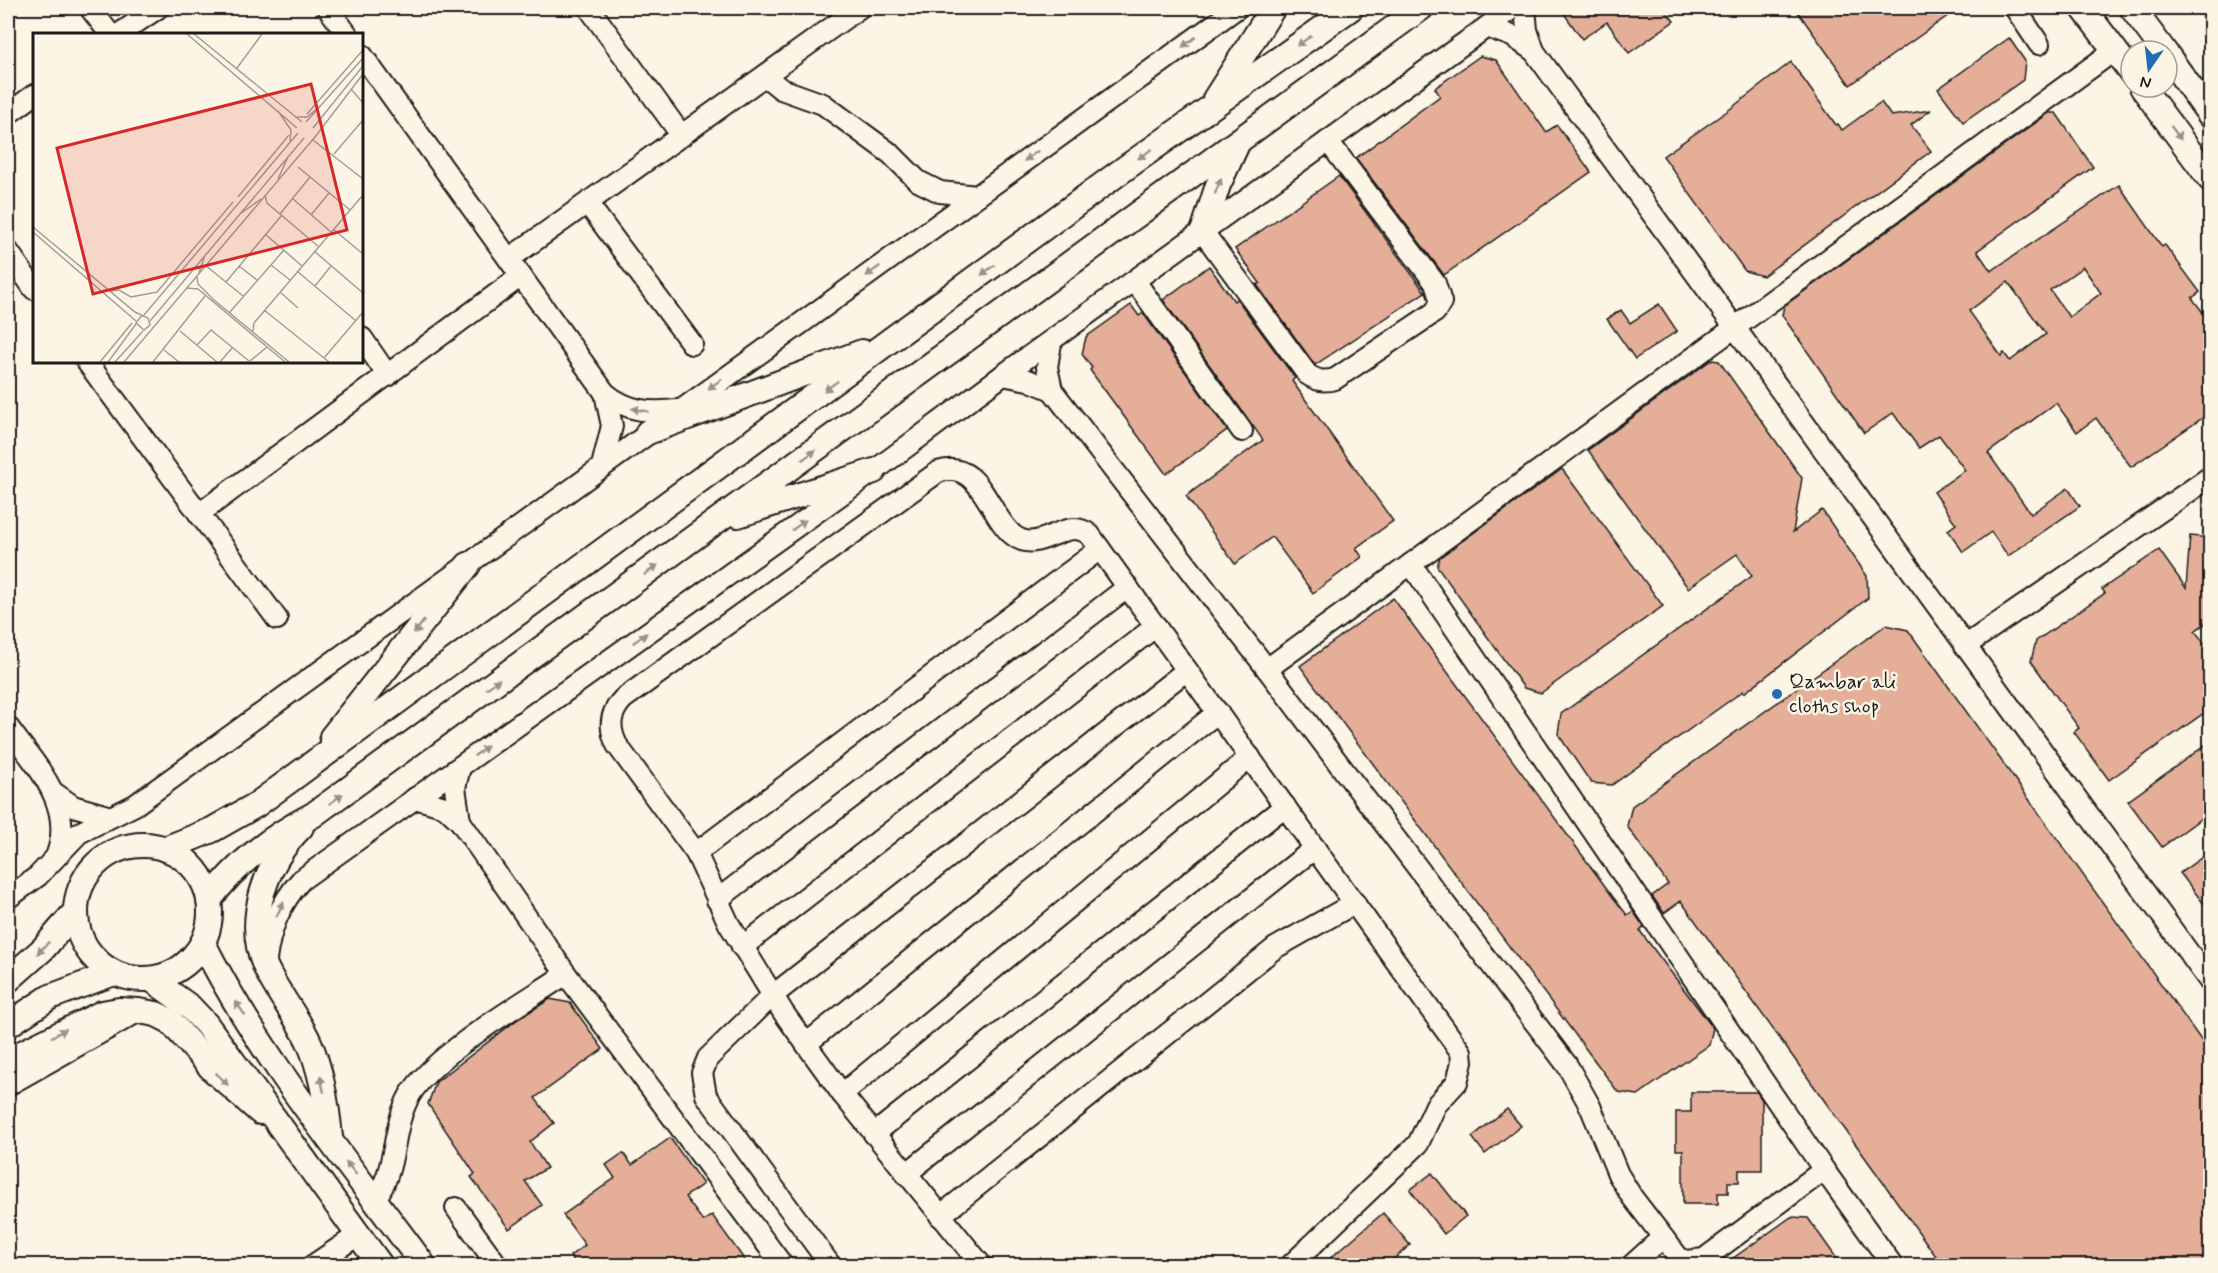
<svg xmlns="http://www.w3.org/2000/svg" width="2218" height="1273" font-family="Mynerve,sans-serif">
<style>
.building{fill:#e4ae98;stroke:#1c1c1c;stroke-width:1.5;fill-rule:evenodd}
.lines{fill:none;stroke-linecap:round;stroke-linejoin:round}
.minor-casing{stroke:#1c1c1c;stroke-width:24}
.major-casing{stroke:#1c1c1c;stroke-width:28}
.minor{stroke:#fcf5e5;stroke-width:20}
.major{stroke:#fcf5e5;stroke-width:24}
.oneway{fill:#97938b}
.poi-dot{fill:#1f6fb2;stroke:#fcf5e5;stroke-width:2}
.labels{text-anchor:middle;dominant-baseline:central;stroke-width:5;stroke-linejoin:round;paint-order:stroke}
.poi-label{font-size:21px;fill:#1c1c1c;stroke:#fcf5e5;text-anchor:start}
.inset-road{fill:none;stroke:#a29e95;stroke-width:1.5}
.view{fill:#d62828;fill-opacity:0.15;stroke:#d62828;stroke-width:3}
.inset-edge{fill:none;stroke:#1c1c1c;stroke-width:3}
</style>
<rect width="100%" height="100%" fill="#fcf5e5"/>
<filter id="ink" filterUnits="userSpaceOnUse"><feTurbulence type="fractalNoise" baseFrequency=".0167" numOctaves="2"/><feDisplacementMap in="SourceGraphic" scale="12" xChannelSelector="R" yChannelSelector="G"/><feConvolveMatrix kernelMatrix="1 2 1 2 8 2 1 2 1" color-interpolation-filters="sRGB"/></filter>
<g filter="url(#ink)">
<g class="building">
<path d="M1560 8H1664L1674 21 1629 53 1607 22 1582 39Z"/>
<path d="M1795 8H1959L1850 85Z"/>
<path d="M2009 38 2025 61 2023 80 1963 122 1938 89Z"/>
<path d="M1480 56 1496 60 1546 132 1557 125 1591 172 1444 275 1356 158 1440 96 1435 88Z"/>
<path d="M1791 62 1836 125 1838 124 1842 130 1881 102 1891 116 1931 110 1911 125 1931 151 1763 276 1745 271 1663 156 1730 109Z"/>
<path d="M2049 113H2056L2093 167 1977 251 1991 271 2119 185 2162 247 2165 245 2200 292 2192 298 2211 323V412L2131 467 2096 418 2077 432 2056 403 1988 453 2031 514 2068 488 2080 506 2008 556 1991 532 1963 552 1948 530 1956 524 1934 492 1965 470 1939 435 1919 448 1893 413 1864 433 1782 315 1784 306ZM2083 267 2101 293 2069 317 2050 290ZM2008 282 2046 334 2010 361 2004 353 2001 356 1969 311Z"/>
<path d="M1339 176 1425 292 1315 365 1257 285 1260 283 1235 249Z"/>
<path d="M1209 266 1234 301 1237 299 1295 378 1292 381 1393 521 1356 548 1362 557 1313 593 1272 537 1235 564 1186 496 1263 440 1163 300Z"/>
<path d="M1659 304 1677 331 1635 359 1607 319 1621 310 1630 323Z"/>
<path d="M1131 305 1139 316 1143 313 1227 430 1166 474 1090 370 1092 368 1082 354 1086 337Z"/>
<path d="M1711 360 1719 361 1802 478 1793 532 1822 510 1867 576 1868 598 1744 693 1743 691 1612 785 1591 783 1558 734 1561 714 1752 576 1737 554 1688 588 1588 450Z"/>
<path d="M1562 469 1663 606 1541 693 1524 688 1437 566 1440 557Z"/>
<path d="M2190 536 2211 538V619L2195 631 2211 652V708L2109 780 2074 732 2079 728 2031 661 2036 641 2105 593 2102 589 2159 550 2186 588Z"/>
<path d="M1393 598 1613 897 1627 915 1633 911 1644 927 1640 931 1713 1028 1709 1045 1638 1095 1618 1092 1300 666Z"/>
<path d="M1886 625 1908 630 2211 1054V1266H1943L1681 901 1664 913 1652 896 1668 884 1627 826 1632 806Z"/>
<path d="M2211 741V811L2162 847 2128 801Z"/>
<path d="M2211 851V913L2180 873Z"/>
<path d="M550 999 570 1003 603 1049 535 1098 554 1123 530 1142 547 1168 525 1181 542 1205 509 1229 471 1177 475 1174 428 1104 436 1082 518 1019Z"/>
<path d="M1691 1092H1757L1762 1100V1170H1739V1182H1728V1193H1718V1204H1683V1150H1676V1112H1691Z"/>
<path d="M1507 1109 1521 1126 1485 1154 1472 1137Z"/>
<path d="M670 1138 703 1184 685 1197 703 1221 712 1215 749 1266H577L570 1256 585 1245 563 1215 615 1178 606 1165 623 1153 632 1165Z"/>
<path d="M1432 1173 1466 1216 1444 1234 1410 1190Z"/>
<path d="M1383 1213 1410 1245 1386 1266H1321Z"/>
<path d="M1791 1217 1808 1218 1842 1266H1722Z"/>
</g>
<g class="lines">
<g class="minor-casing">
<g id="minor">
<path d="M90 8 110 34"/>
<path d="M328 8 347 34"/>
<path d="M589 8 682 136"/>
<path d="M1525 8 1527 30 1534 51 2210 982"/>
<path d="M2015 8 2039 44"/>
<path d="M1487 27 1512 36 1534 51"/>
<path d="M119 34 158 8"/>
<path d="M362 55 605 393C628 412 650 413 678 410"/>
<path d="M765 76 781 89 823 104 891 154 918 181 940 192 977 196"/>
<path d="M8 114 34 95"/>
<path d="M588 204 692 344"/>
<path d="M1203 232 1307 374C1317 381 1324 382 1335 379L1435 312 1441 302 1435 283 1328 141"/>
<path d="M8 251 34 289"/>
<path d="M509 259 859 8"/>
<path d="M1135 281 1242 431"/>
<path d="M362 338 388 376"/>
<path d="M1051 343 1047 367 1052 390 1267 669 1567 1065 1590 1106 1618 1174 1632 1197 1679 1258 1687 1261 1704 1259 1824 1170"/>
<path d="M87 362 277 619"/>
<path d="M1003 375 1028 380 1052 390"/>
<path d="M602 466 612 426 605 393"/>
<path d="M199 514 521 276"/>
<path d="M1411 564 1824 1170 1893 1266"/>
<path d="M1965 646 2210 477"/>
<path d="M1267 669 2115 50"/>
<path d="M8 727C35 765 75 804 57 854"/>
<path d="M460 767 455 788 460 821"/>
<path d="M53 792 73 806 108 816"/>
<path d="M415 798 445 807 460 821 566 974 783 1266"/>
<path d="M696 853 1100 549"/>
<path d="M8 898 38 876 79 833 135 805 1237 8"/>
<path d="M717 900 1128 587"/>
<path d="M742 947 1156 626"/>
<path d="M266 960C270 928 280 904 301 880L874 471 1003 375 1513 8"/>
<path d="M806 1044 1218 712"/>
<path d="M8 1085 139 1011"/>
<path d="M842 1094 1250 757"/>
<path d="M874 1134 1285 806"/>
<path d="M906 1174 1315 848"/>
<path d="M375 1199C398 1168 391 1128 410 1095 435 1053 523 1003 566 974"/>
<path d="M456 1208 498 1266"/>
<path d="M940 1216 1275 948 1355 903"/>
<path d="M312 1266 358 1235"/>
<path d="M831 1266 706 1095 702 1073 708 1058 772 996 1187 670"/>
<path d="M982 1266 842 1094 783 1012 729 924 696 853 617 745C608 727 610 713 623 699L938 472C980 458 988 515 1013 535 1040 557 1065 514 1090 535L1461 1052 1462 1062 1457 1082 1436 1105 1418 1144 1290 1266"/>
<path d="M1631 1266 1662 1238"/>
</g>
</g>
<g class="major-casing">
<g id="major">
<path d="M2083 8 2131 72"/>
<path d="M2132 8 2164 51"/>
<path d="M2167 55 2210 115"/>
<path d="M2142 87 2210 179"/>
<path d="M1215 99 1273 8"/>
<path d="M1203 232 1218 185 1237 144"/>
<path d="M648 432 862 352"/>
<path d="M738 515 874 471"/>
<path d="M332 737 468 565"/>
<path d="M301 827C266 862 245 919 265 966 277 993 297 1016 309 1042 322 1072 327 1105 330 1137"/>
<circle cx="143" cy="912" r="67"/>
<path d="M165 849 212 830 256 805 1124 169 1351 8"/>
<path d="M209 900C238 862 271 837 313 815L1421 8"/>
<path d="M203 943C261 1059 347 1161 424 1266"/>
<path d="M151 979 190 1007 206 1024 381 1266"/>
<path d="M8 980 43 949 75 912"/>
<path d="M8 1025 50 997 114 973"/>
<path d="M8 1060 102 1013 119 1010 139 1011 156 1014 170 1021 213 1070 260 1112"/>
</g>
</g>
<use href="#minor" class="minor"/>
<use href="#major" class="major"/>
</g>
<defs><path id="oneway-solid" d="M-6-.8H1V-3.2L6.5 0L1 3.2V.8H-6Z" transform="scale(1.5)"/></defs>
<g class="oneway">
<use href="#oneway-solid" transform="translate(1304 41) rotate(145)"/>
<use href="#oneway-solid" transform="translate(1189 42) rotate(144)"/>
<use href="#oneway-solid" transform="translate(2176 133) rotate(53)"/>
<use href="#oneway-solid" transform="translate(1145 154) rotate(145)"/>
<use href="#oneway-solid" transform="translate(1031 156) rotate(144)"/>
<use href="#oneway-solid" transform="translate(1218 186) rotate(-69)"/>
<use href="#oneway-solid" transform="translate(988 270) rotate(143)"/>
<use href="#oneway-solid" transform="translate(873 271) rotate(144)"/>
<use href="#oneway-solid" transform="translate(715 384) rotate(144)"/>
<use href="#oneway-solid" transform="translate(831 386) rotate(144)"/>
<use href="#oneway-solid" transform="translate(640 410) rotate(-170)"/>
<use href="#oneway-solid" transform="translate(809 455) rotate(-36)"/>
<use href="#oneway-solid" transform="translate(799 525) rotate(-36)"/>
<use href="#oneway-solid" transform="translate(651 570) rotate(-36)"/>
<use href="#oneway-solid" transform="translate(419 627) rotate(128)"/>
<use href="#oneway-solid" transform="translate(640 638) rotate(-36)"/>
<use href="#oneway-solid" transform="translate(493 684) rotate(-36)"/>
<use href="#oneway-solid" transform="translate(481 751) rotate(-36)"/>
<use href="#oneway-solid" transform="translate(336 799) rotate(-36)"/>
<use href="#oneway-solid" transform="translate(280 909) rotate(-65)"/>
<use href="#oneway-solid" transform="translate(43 948) rotate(134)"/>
<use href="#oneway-solid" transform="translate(240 1008) rotate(-125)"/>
<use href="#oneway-solid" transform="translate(59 1033) rotate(-29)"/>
<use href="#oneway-solid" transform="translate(222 1079) rotate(45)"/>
<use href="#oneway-solid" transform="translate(322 1084) rotate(-103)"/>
<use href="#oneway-solid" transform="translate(351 1168) rotate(-128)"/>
</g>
</g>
<circle class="poi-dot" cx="1777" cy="694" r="6"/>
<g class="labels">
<g class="poi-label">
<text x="1789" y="682">Qambar ali<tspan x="1789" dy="24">cloths shop</tspan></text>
</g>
</g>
<g transform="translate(33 33)">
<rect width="330" height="330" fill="#fcf5e5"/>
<path class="inset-road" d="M154 1 264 95M161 1 269 89M204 35 229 1M318 56 330 70M245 78 258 97 257 110M274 81 330 17M264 84H274L287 73M273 89 330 25M280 95 330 33M280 107 330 146M301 121 330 87M265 134 317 177M245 146 255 124M232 162 234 170 286 214M205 164 256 102M259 165 298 199M207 181 228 166M247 181 277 144M278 182 296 160M0 194 102 279 115 285 117 292 111 297 103 290 109 282M300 196 330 221M0 199 103 288M232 201 269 233M281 218 330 260M172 232 210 263M238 232 257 247M206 233 224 247M264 238 323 288M166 240 172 222M164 244 165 251 181 267 256 329M193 249 249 182M282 253 298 233M154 255 165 256 252 329M78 258 86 257 98 264 124 259 200 169M247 259 265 275M231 277 296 329M197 279 251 217M111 282 265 100M117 288 271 105M147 298 184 329M220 298 221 290 330 162M164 312 178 297 216 328M131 317 146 329M291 325 330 279M217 328 234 314M67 329 99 290M75 329 103 291M82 329 110 298M91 329 282 104 330 41M120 329 172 263M187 329 199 315"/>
<path class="view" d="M278 51 314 197 60 261 24 115Z"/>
<rect width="330" height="330" class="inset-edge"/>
</g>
<rect width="2218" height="1273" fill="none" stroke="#fcf5e5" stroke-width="30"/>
<rect x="15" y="15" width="2188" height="1243" fill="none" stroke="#1c1c1c" stroke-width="2" filter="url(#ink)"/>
<g transform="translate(2149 69) rotate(194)"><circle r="28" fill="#fcf5e5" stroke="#a29e95" stroke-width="1.5"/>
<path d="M0-4.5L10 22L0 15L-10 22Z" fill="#1f6fb2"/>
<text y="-9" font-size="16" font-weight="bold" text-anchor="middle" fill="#1c1c1c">N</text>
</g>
</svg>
